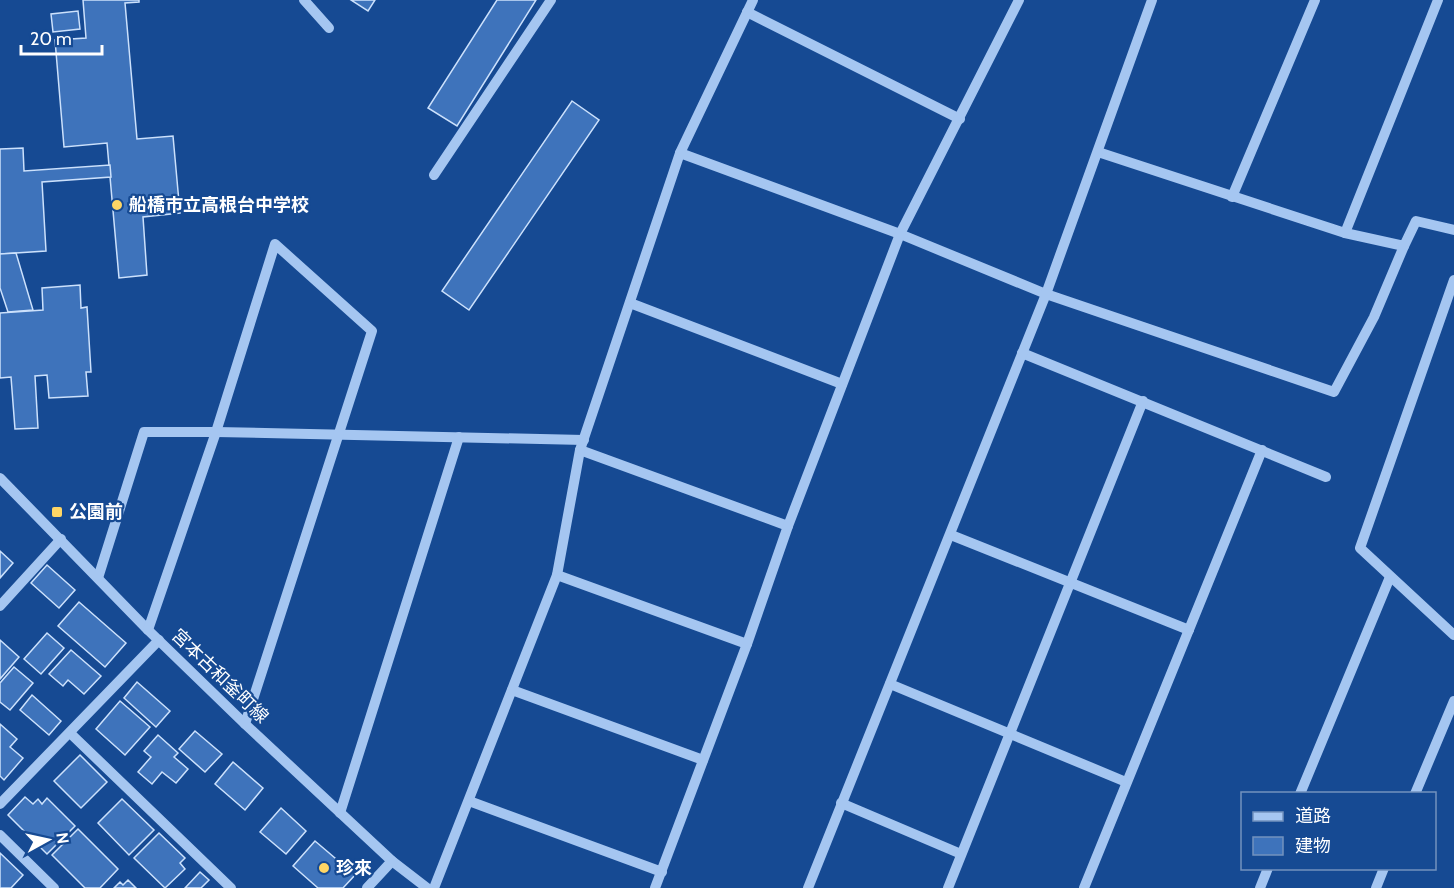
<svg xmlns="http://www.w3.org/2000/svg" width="1454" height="888" font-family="Cabin,'Noto Sans JP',sans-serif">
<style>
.building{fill:#3e73bb;stroke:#cce1fc;stroke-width:1.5}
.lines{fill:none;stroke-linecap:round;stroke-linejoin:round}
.minor{stroke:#a5c6f1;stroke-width:10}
.poi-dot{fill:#ffd665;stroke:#164a93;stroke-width:2}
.labels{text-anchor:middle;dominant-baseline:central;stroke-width:4.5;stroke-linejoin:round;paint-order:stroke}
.poi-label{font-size:18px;font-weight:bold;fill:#fff;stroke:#164a93;text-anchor:start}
.street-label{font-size:18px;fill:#fff;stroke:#164a93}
</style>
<rect width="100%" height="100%" fill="#164a93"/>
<g class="building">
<path d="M83 0H139V2L125 3 137 139 173 136 180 213 143 217 147 275 119 278 107 143 64 147 55 40 86 38Z"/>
<path d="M351 0H375L368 11Z"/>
<path d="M497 0H536L457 126 428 108Z"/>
<path d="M78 11 80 29 53 32 51 14Z"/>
<path d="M572 101 599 120 469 310 442 291Z"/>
<path d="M23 148 24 171 110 165 111 177 42 182 46 251 0 254V149Z"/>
<path d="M16 253 33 310 8 312 0 288V254Z"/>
<path d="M80 285 81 308 87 307 91 372H86L88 396 49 398 47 375 35 376 38 428 15 429 11 377 0 378V313L43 310 42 288Z"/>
<path d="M0 551 13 563 0 578Z"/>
<path d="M47 565 75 590 59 608 31 583Z"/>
<path d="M79 602 126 643 105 667 58 626Z"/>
<path d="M47 633 64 648 41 674 24 659Z"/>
<path d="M0 640 19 657 0 679Z"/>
<path d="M71 650 101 676 84 694 68 680 63 686 49 674Z"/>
<path d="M14 667 33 683 10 710 0 702V683Z"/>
<path d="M137 682 170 711 156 727 124 698Z"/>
<path d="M32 695 61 721 49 735 20 710Z"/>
<path d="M120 701 150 727 125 755 96 729Z"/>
<path d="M0 724 17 739 10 747 23 758 4 780 0 776Z"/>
<path d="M195 731 222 754 205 772 179 749Z"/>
<path d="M158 735 178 753 174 757 188 769 176 783 162 772 152 784 138 772 151 757 144 751Z"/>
<path d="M80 755 107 782 81 808 54 781Z"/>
<path d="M233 762 263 788 245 810 215 784Z"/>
<path d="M25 797 33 804 38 799 42 804 47 798 75 826 47 854 8 815Z"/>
<path d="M122 799 154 830 129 855 98 823Z"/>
<path d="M281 808 306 831 286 854 260 832Z"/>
<path d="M78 829 118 869 100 888H85L52 855Z"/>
<path d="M159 833 185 858 180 863 185 869 165 888 134 858Z"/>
<path d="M315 841 355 875 343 888H318L293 866Z"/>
<path d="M0 853 23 875 11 888H0Z"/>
<path d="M200 872 209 880 201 888H185Z"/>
<path d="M128 880 136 888H114L120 882 123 885Z"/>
</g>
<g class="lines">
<g class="minor">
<path d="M304 0 329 28"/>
<path d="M747 12 960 119"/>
<path d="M1098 152 1345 233 1404 246 1416 221 1454 230"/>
<path d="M680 153 900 234 1046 294 1334 392 1374 317 1404 246"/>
<path d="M434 175 551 0"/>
<path d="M1232 197 1315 0"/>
<path d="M1345 233 1438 0"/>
<path d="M1454 280 1360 548 1454 635"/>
<path d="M630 303 842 384"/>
<path d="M1022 353 1326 477"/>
<path d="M580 450 788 526"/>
<path d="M0 478 148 630 245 724 392 861 427 888"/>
<path d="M951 535 1189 630"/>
<path d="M557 575 747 644"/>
<path d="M98 578 144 432H216L584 440"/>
<path d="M0 606 61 539"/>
<path d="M148 630 216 432 275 244 372 331 245 724"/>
<path d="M890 684 1126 782"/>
<path d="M512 690 703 760"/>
<path d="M70 733 231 888"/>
<path d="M1300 794 1390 577"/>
<path d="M1415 794 1454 701"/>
<path d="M469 801 662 872"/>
<path d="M841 803 961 854"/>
<path d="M0 804 159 640"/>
<path d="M340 813 459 437"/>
<path d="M0 835 54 888"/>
<path d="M367 888 392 861"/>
<path d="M434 888 557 575 580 450 680 153 753 0"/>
<path d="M655 888 747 644 788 526 900 234 1019 0"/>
<path d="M808 888 1046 294 1152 0"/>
<path d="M948 888 1143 401"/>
<path d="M1084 888 1262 450"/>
<path d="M1260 888 1268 868"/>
<path d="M1376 888 1384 868"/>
</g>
</g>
<g class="poi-dot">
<circle cx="117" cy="205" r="6"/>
<rect x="51" y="506" width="12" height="12" rx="3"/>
<circle cx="324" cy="868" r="6"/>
</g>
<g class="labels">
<g class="poi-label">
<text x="129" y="205">船橋市立高根台中学校</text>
<text x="69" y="512">公園前</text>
<text x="336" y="868">珍來</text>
</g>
<g class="street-label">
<text transform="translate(220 676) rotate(44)">宮本古和釜町線</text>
</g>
</g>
<rect x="1241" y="792" width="195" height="78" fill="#164a93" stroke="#7392be" stroke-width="1.5"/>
<rect x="1253" y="812" width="30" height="9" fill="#a5c6f1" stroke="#7392be" stroke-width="1.5"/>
<text x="1295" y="822" font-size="18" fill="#ffffff">道路</text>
<rect x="1253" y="837" width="30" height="18" fill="#3e73bb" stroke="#7392be" stroke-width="1.5"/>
<text x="1295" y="852" font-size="18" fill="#ffffff">建物</text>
<g transform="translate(48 840) rotate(82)" stroke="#164a93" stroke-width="4.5" paint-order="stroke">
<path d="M0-4.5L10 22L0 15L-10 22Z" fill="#ffffff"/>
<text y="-9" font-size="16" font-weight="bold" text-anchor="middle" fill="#ffffff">N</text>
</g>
<path d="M21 45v9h81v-9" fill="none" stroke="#ffffff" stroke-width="3"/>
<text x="30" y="45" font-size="18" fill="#ffffff" stroke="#164a93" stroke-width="4.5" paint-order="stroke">20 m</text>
</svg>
